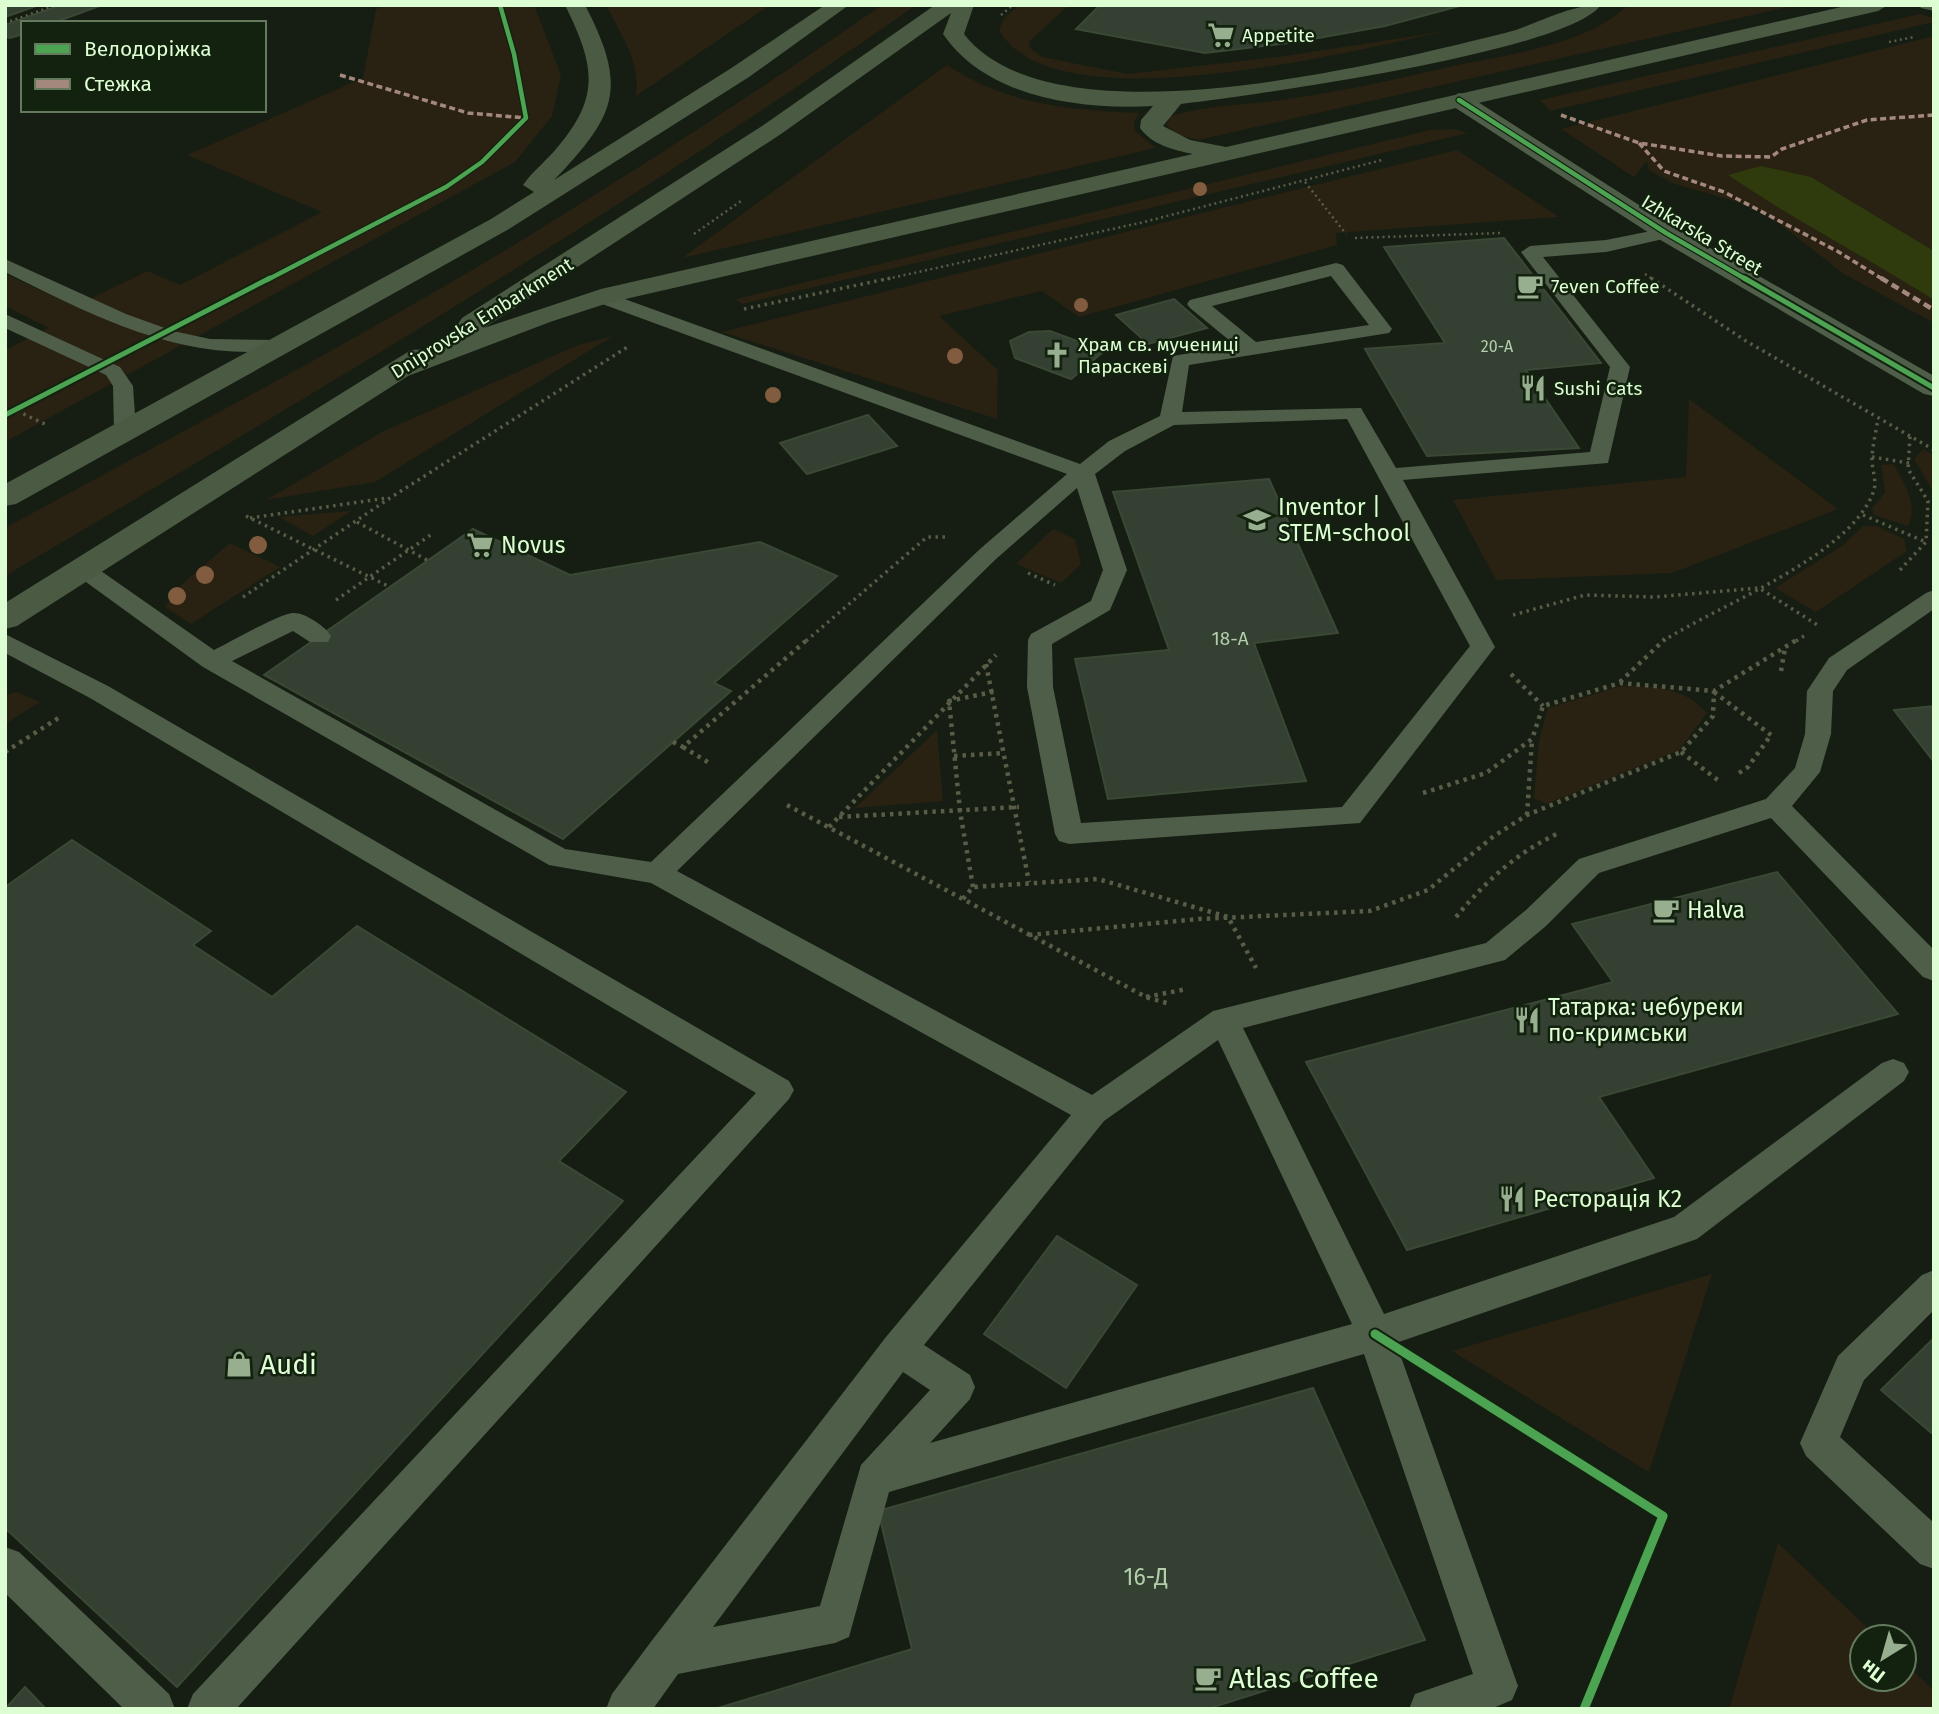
<svg xmlns="http://www.w3.org/2000/svg" width="1939" height="1714" font-family="'Fira Sans',sans-serif">
<style>
.green{fill:#292112}
.water{fill:#2f3b0d}
.building{fill:#344031;stroke:#3a4835;stroke-width:2}
.lines{fill:none;stroke-linecap:round;stroke-linejoin:round}
.path-far3{stroke:#595c46;stroke-width:2.5;stroke-dasharray:2 3.5;stroke-linecap:butt}
.path-far2{stroke:#595c46;stroke-width:3.5;stroke-dasharray:2.5 4.5;stroke-linecap:butt}
.path-far1{stroke:#595c46;stroke-width:4.5;stroke-dasharray:3.5 5;stroke-linecap:butt}
.path{stroke:#595c46;stroke-width:5;stroke-dasharray:4.5 7;stroke-linecap:butt}
.lane{fill:#4f5e49;fill-rule:evenodd}
.street{fill:#4f5e49;fill-rule:evenodd}
.secondary{fill:#4a5a43;fill-rule:evenodd}
.quiet-far1{stroke:#a5887d;stroke-width:3.5;stroke-dasharray:6 3.5;stroke-linecap:butt}
.quiet{stroke:#a5887d;stroke-width:4.5;stroke-dasharray:8 4.5;stroke-linecap:butt}
.cycleway-far2-casing{stroke:#13220f;stroke-width:7}
.cycleway-far1-casing{stroke:#13220f;stroke-width:9}
.cycleway-casing{stroke:#13220f;stroke-width:13}
.cycleway-far2{stroke:#4ca352;stroke-width:4.5}
.cycleway-far1{stroke:#4ca352;stroke-width:5}
.cycleway{stroke:#4ca352;stroke-width:9}
.tree{fill:#825c3e}
.labels{text-anchor:middle;dominant-baseline:central;stroke-width:5;stroke-linejoin:round;paint-order:stroke}
.far-number-label{font-size:16px;fill:#b3ceaa}
.far-poi-label{font-size:19px;fill:#ddfdd2;stroke:#13220f;text-anchor:start}
.far-street-label{font-size:19px;fill:#ddfdd2;stroke:#13220f}
.number-label{font-size:19px;fill:#b3ceaa}
.poi-label{font-size:23px;fill:#ddfdd2;stroke:#13220f;text-anchor:start}
.near-number-label{font-size:23px;fill:#b3ceaa}
.near-poi-label{font-size:28px;fill:#ddfdd2;stroke:#13220f;text-anchor:start}
</style>
<rect width="100%" height="100%" fill="#161e13"/>
<g class="green">
<path d="M391 5H534L561 75 552 116 515 162 5 442V350L49 328 5 306V274L86 311 94 297 147 271 180 285 322 212 187 155 363 78 376 9Z"/>
<path d="M606 5H770L636 96C641 62 621 35 606 5Z"/>
<path d="M882 5H916C622 211 314 394 5 576V528C183 431 364 337 537 231 654 159 769 84 882 5Z"/>
<path d="M1019 5H1069L1030 41 1029 47 1042 57 1128 74 1285 56 1447 31C1356 50 1053 128 999 30L1004 18Z"/>
<path d="M1628 5H1797L1198 140 1178 135 1166 125 1171 116C1206 105 1245 105 1281 100 1338 92 1394 80 1449 67 1503 55 1587 46 1628 5Z"/>
<path d="M1920 14 1934 18V22L1550 111 1540 100Z"/>
<path d="M1934 36V251L1811 177 1728 175C1795 220 1866 257 1934 300V323L1844 274 1767 214 1741 203 1672 183 1649 170 1647 161 1634 177 1561 129Z"/>
<path d="M947 65C1008 105 1068 110 1139 113L1134 122 1135 131 1156 148 682 258Z"/>
<path d="M1453 129 1468 133 742 304 736 299 1430 130Z"/>
<path d="M1457 150 1559 217 1336 233 1337 245 1079 317 1042 291 939 316 998 370 997 419 722 332Z"/>
<path d="M613 336 375 482 266 500 382 432 578 345Z"/>
<path d="M1689 399 1838 509 1672 573 1496 580 1453 500 1686 477Z"/>
<path d="M1923 449 1934 455V493L1914 459Z"/>
<path d="M1893 464C1904 482 1919 506 1908 526L1874 515 1872 509 1885 492 1881 465Z"/>
<path d="M351 511 313 536 279 517Z"/>
<path d="M1863 526H1877L1904 539 1907 551 1816 612 1775 588 1842 546Z"/>
<path d="M1053 529 1075 539 1081 564 1061 583 1016 564Z"/>
<path d="M230 543 280 567 191 624 165 607 181 585Z"/>
<path d="M1621 686C1655 687 1683 686 1707 713L1679 750 1547 804 1534 798 1539 740 1548 708Z"/>
<path d="M17 692 40 702 5 724V695Z"/>
<path d="M937 730 943 801 855 808Z"/>
<path d="M1712 1274 1649 1472 1452 1351Z"/>
<path d="M1778 1543 1877 1637H1862V1679H1904V1662L1934 1691V1709H1729Z"/>
</g>
<path class="water" d="M1761 166 1811 177 1934 251V300C1866 257 1794 220 1728 175Z"/>
<g class="building">
<path d="M5 5H39L5 17Z"/>
<path d="M61 5H102L53 23H23V34L10 38 5 36V25Z"/>
<path d="M1100 5H1463L1385 26 1296 42 1205 53 1076 29Z"/>
<path d="M1504 238 1601 363 1526 370 1579 448 1427 456 1365 349 1445 343 1384 247Z"/>
<path d="M1174 299 1207 328 1148 344 1116 315Z"/>
<path d="M1050 331 1104 351 1071 379 1015 358 1010 341 1029 332Z"/>
<path d="M868 415 897 446 807 474 780 443Z"/>
<path d="M1269 479 1338 633 1254 643 1306 781 1108 799 1075 659 1169 650 1113 492Z"/>
<path d="M473 529 570 575 760 542 837 576 714 683 731 691 563 839 264 675Z"/>
<path d="M1934 706V762L1894 710Z"/>
<path d="M72 840 211 931 193 945 272 997 357 926 626 1092 559 1161 623 1201 177 1687 5 1528V887Z"/>
<path d="M1777 872 1898 1014 1599 1097 1654 1178 1407 1250 1306 1062 1613 982 1572 924Z"/>
<path d="M1057 1236 1137 1285 1066 1388 984 1334Z"/>
<path d="M1934 1338V1435L1881 1390Z"/>
<path d="M1313 1388 1425 1640 1207 1709H715L912 1649 878 1511Z"/>
<path d="M25 1687 46 1709H5Z"/>
</g>
<g class="lines">
<g class="path-far3">
<path d="M1001 15 1013 5"/>
<path d="M5 23 56 5"/>
<path d="M1889 42 1914 37"/>
<path d="M1305 182 1346 234"/>
<path d="M694 234 741 201"/>
<path d="M1355 238 1500 233"/>
<path d="M1645 274 1654 280"/>
<path d="M265 280 446 187 482 162 526 118 514 54 500 5"/>
<path d="M882 280 1144 222 1382 160"/>
</g>
<g class="path-far2">
<path d="M1651 278 1746 341 1934 450"/>
<path d="M212 307 269 278"/>
<path d="M744 309 891 278"/>
<path d="M17 411 47 425"/>
<path d="M5 415 58 388"/>
<path d="M1872 457 1909 463"/>
<path d="M1863 515 1926 542"/>
<path d="M246 516 390 587"/>
<path d="M250 518 387 498"/>
<path d="M357 522 427 560"/>
<path d="M1900 570 1926 542 1928 501 1908 469 1910 436"/>
<path d="M1028 573 1055 585"/>
<path d="M243 597 390 498 629 346"/>
<path d="M336 600 432 534"/>
<path d="M1513 615 1585 595 1654 597 1759 588 1819 626"/>
<path d="M806 641 927 537H947"/>
<path d="M1663 641C1721 604 1848 557 1873 493 1878 482 1871 468 1872 456 1873 444 1876 431 1878 419"/>
<path d="M1796 641 1807 634"/>
</g>
<g class="path-far1">
<path d="M986 664 1029 882"/>
<path d="M1781 671 1785 648"/>
<path d="M1511 674 1543 706"/>
<path d="M1620 682 1665 639"/>
<path d="M1714 692 1771 735"/>
<path d="M673 742 683 747 808 639"/>
<path d="M683 747 711 764"/>
<path d="M5 752 60 717"/>
<path d="M1681 752 1719 781"/>
<path d="M954 756 1003 753"/>
<path d="M1739 773 1748 767 1771 735"/>
<path d="M1423 793 1486 773 1532 739 1543 706 1620 683 1714 691 1798 639"/>
<path d="M787 805 1146 997 1170 1004"/>
<path d="M1527 815 1532 740"/>
<path d="M839 817 1019 807"/>
<path d="M829 827 996 655"/>
<path d="M973 887 960 811 949 701 997 691"/>
<path d="M963 899 973 887 1098 879 1228 917 1256 968"/>
<path d="M1456 917C1485 882 1517 852 1559 833"/>
<path d="M1029 935 1199 919 1370 911 1428 890 1494 836 1527 815 1681 752 1713 716 1714 691"/>
<path d="M1146 997 1187 989"/>
</g>
<path class="path" d="M1441 1376 1663 1516 1584 1709"/>
<g class="lane">
<path d="M1919 5H1934V11L1921 8Z"/>
<path d="M1666 228 1672 229 1675 233 1672 237 1606 252 1543 257 1630 367 1608 463 1403 480 1495 647 1360 823 1069 844 1059 841 1055 834 1027 687 1028 640 1031 634 1091 601 1103 570 1077 488 996 559 677 871 1092 1095 1213 1011 1486 943 1526 910 1579 859 1766 799 1795 768 1805 734 1807 691 1829 658 1926 593 1934 590V609L1847 670 1833 691 1831 734 1820 772 1792 806 1934 950V981L1923 977 1771 818 1599 873 1546 926 1505 960 1243 1028 1384 1314 1674 1217 1882 1063 1893 1059 1904 1063 1909 1072 1904 1081 1697 1239 1396 1343 1518 1686 1512 1700 1491 1709H1409L1415 1694 1473 1674 1364 1354 889 1492 849 1637 835 1643 678 1674 653 1709H606L612 1694 650 1643 886 1337 1071 1115 651 883 549 865 203 667 75 574 71 569 75 564H91L214 650C229 643 280 613 294 613 306 613 326 627 331 636L328 642H310L293 631 232 661 565 849 651 862 980 549 1067 474 594 301 591 297 594 293H608L1080 464 1109 441 1160 416 1173 356 1235 345 1190 308 1187 304 1190 300 1336 263 1343 265 1389 325 1392 329 1389 333 1189 365 1182 412 1361 408 1396 468 1590 452 1610 367 1521 252 1530 246 1606 240ZM1331 276 1369 325 1256 342 1212 306ZM1347 419 1470 646 1342 807 1081 823 1053 687 1052 644 1110 610 1127 570 1095 474 1125 451 1174 425ZM1218 1040 1352 1324 930 1443 970 1399 975 1387 970 1375 924 1345 1104 1121ZM903 1372 930 1390 861 1465 820 1606 713 1627Z"/>
<path d="M5 259 126 314 173 331 210 339 278 340 288 346C281 356 264 352 253 352 162 353 84 311 5 272Z"/>
<path d="M5 314 120 367 133 386 136 430 133 435 125 436 114 430 113 386 106 375 5 328Z"/>
<path d="M5 634 108 686 789 1081 794 1090 789 1099 236 1709H187L193 1694 756 1093 90 698 5 653Z"/>
<path d="M1934 1270V1310L1864 1380 1840 1437 1934 1523V1569L1920 1564 1806 1456 1800 1443 1838 1356 1922 1275Z"/>
<path d="M5 1547 19 1552 169 1694 175 1709H124L5 1593Z"/>
</g>
<path class="street" d="M1459 93 1467 95 1675 228 1934 376V396L1924 394 1657 238 1451 105 1448 100Z"/>
<g class="secondary">
<path d="M565 5H585C628 88 617 114 554 180L733 67 825 5H849L749 77 509 229 16 504 5 506V484L491 219 534 192 523 185C532 172 546 161 556 149 602 96 594 64 565 5Z"/>
<path d="M935 5H974L964 34C1052 148 1383 63 1505 33 1539 24 1567 5 1601 5 1567 52 1249 96 1181 104L1163 126 1190 140 1226 147 1850 5H1888L1878 11 608 303 550 322 408 376 17 626 5 629V603L411 350 428 349 476 331 462 330 458 324 462 318 765 124ZM951 13 943 34C987 98 1080 110 1153 106L1141 120 1140 128C1152 145 1174 150 1193 154L601 289 484 328 781 134Z"/>
</g>
<g class="quiet-far1">
<path d="M340 75 468 113 526 118"/>
<path d="M1561 115 1639 143 1722 156 1771 157 1782 149 1867 120 1934 115"/>
<path d="M1639 143 1664 171 1724 192 1837 251 1884 280"/>
</g>
<path class="quiet" d="M1881 278 1934 310"/>
<g class="cycleway-far2-casing">
<g id="cycleway-far2">
<path d="M1459 100 1666 233 1747 280"/>
<path d="M267 280 446 187 482 162 526 118 514 54 500 5"/>
</g>
</g>
<g class="cycleway-far1-casing">
<g id="cycleway-far1">
<path d="M1744 278 1934 388"/>
<path d="M5 415 270 278"/>
</g>
</g>
<g class="cycleway-casing">
<path id="cycleway" d="M1375 1334 1663 1516 1584 1709"/>
</g>
<use href="#cycleway-far2" class="cycleway-far2"/>
<use href="#cycleway-far1" class="cycleway-far1"/>
<use href="#cycleway" class="cycleway"/>
</g>
<g class="tree">
<circle cx="1200" cy="189" r="7"/>
<circle cx="1081" cy="305" r="7"/>
<circle cx="955" cy="356" r="8"/>
<circle cx="773" cy="395" r="8"/>
<circle cx="258" cy="545" r="9"/>
<circle cx="205" cy="575" r="9"/>
<circle cx="177" cy="596" r="9"/>
</g>
<defs>
<g id="supermarket-bare" transform="scale(2.1)"><path d="M-6-5.5h2.5l.6 2H6L4.5 2H-2.5L-4.4-4H-6ZM-1.5 3.2a1.3 1.3 0 1 0 .1 0ZM3 3.2a1.3 1.3 0 1 0 .1 0Z" fill="#97af8f" stroke="#13220f" stroke-width="2.5" paint-order="stroke"/></g>
<g id="cafe-bare" transform="scale(2.1)"><path d="M-5.5-4.5H6V0H3Q3 3.5 0 3.5H-2.5Q-5.5 3.5-5.5 0ZM3-3.2v2h1.7v-2ZM-6 4.5H4V6H-6Z" fill="#97af8f" stroke="#13220f" stroke-width="2.5" paint-order="stroke"/></g>
<g id="church-bare" transform="scale(2.1)"><path d="M-1.2-6h2.4v3.5h3.3v2.4h-3.3V6h-2.4V-.1h-3.3v-2.4h3.3Z" fill="#97af8f" stroke="#13220f" stroke-width="2.5" paint-order="stroke"/></g>
<g id="restaurant-bare" transform="scale(2.1)"><path d="M-5-6h1v4h1v-4h1v4h1v-4h1v5L-1.5 .5V6h-2V.5L-5-1ZM5-6V6H3V1.5H1.5Q1.5-4 5-6Z" fill="#97af8f" stroke="#13220f" stroke-width="2.5" paint-order="stroke"/></g>
<g id="school-bare" transform="scale(2.1)"><path d="M0-5L7-2L0 1L-7-2ZM-4 1L0 2.5L4 1V4Q0 6-4 4Z" fill="#97af8f" stroke="#13220f" stroke-width="2.5" paint-order="stroke"/></g>
<g id="shop-bare" transform="scale(2.1)"><path d="M-5-2.5h2.3a2.7 3.5 0 0 1 5.4 0H5L5.5 6h-11ZM-1.5-2.5h3a1.5 2.3 0 0 0-3 0Z" fill="#97af8f" stroke="#13220f" stroke-width="2.5" paint-order="stroke"/></g>
</defs>
<g fill-rule="evenodd">
<use href="#supermarket-bare" x="1221" y="35"/>
<use href="#cafe-bare" x="1530" y="286"/>
<use href="#church-bare" x="1057" y="355"/>
<use href="#restaurant-bare" x="1533" y="388"/>
<use href="#school-bare" x="1257" y="520"/>
<use href="#supermarket-bare" x="480" y="545"/>
<use href="#cafe-bare" x="1666" y="910"/>
<use href="#restaurant-bare" x="1527" y="1020"/>
<use href="#restaurant-bare" x="1512" y="1199"/>
<use href="#shop-bare" x="239" y="1364"/>
<use href="#cafe-bare" x="1208" y="1678"/>
</g>
<g class="labels">
<g class="far-number-label">
<text x="1497" y="346">20-А</text>
</g>
<g class="far-poi-label">
<text x="1242" y="35">Appetite</text>
<text x="1551" y="286">7even Coffee</text>
<text x="1078" y="344">Храм св. мучениці<tspan x="1078" dy="22">Параскеві</tspan></text>
<text x="1554" y="388">Sushi Cats</text>
</g>
<g class="far-street-label">
<text transform="translate(1702 235) rotate(31)">Izhkarska Street</text>
<text transform="translate(482 318) rotate(-32)">Dniprovska Embarkment</text>
</g>
<g class="number-label">
<text x="1230" y="638">18-А</text>
</g>
<g class="poi-label">
<text x="1278" y="507">Inventor |<tspan x="1278" dy="26">STEM-school</tspan></text>
<text x="501" y="545">Novus</text>
<text x="1687" y="910">Halva</text>
<text x="1548" y="1007">Татарка: чебуреки<tspan x="1548" dy="26">по-кримськи</tspan></text>
<text x="1533" y="1199">Ресторація K2</text>
</g>
<g class="near-number-label">
<text x="1146" y="1577">16-Д</text>
</g>
<g class="near-poi-label">
<text x="260" y="1364">Audi</text>
<text x="1229" y="1678">Atlas Coffee</text>
</g>
</g>
<rect width="1939" height="1714" fill="none" stroke="#ddfdd2" stroke-width="14"/>
<rect x="21" y="21" width="245" height="91" fill="#13220f" stroke="#647a5d" stroke-width="2"/>
<rect x="35" y="44" width="35" height="10" fill="#4ca352" stroke="#647a5d" stroke-width="2"/>
<text x="84" y="56" font-size="21" fill="#ddfdd2">Велодоріжка</text>
<rect x="35" y="79" width="35" height="10" fill="#a5887d" stroke="#647a5d" stroke-width="2"/>
<text x="84" y="91" font-size="21" fill="#ddfdd2">Стежка</text>
<g transform="translate(1883 1658) rotate(217)"><circle r="33" fill="#13220f" stroke="#647a5d" stroke-width="2"/>
<path d="M0-5L12 26L0 18L-12 26Z" fill="#97af8f"/>
<text y="-10" font-size="19" font-weight="bold" text-anchor="middle" fill="#ddfdd2">Пн</text>
</g>
</svg>
